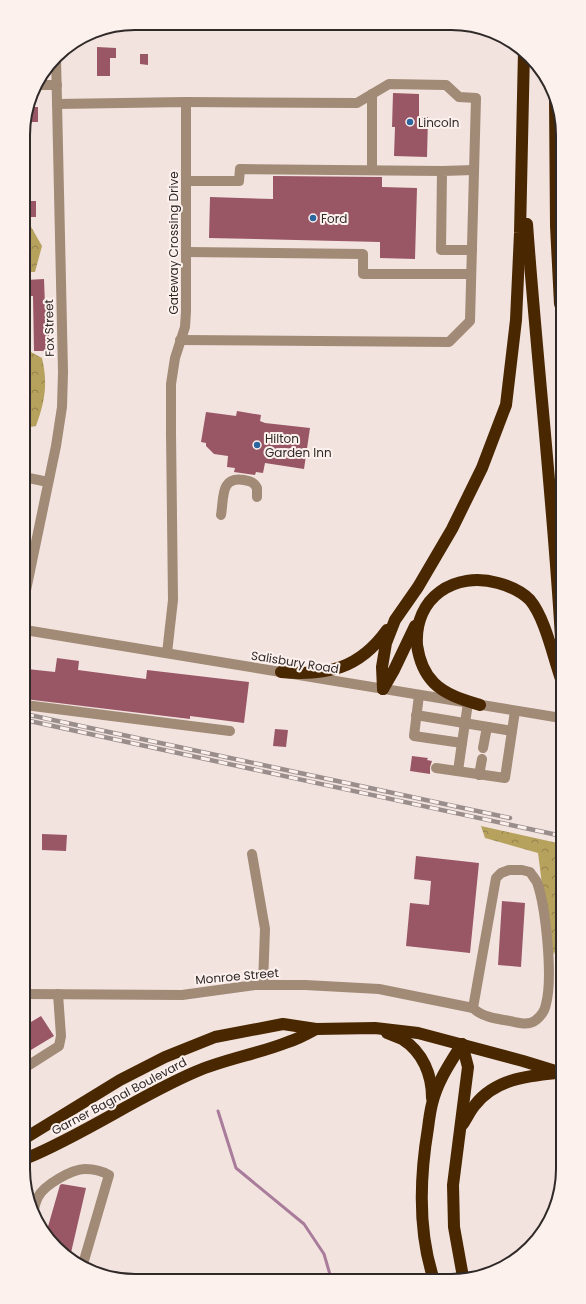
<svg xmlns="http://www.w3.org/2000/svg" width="586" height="1304" font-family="Poppins,sans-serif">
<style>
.forest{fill:url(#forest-crowns)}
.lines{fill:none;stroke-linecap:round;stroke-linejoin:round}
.stream{stroke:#a87c9a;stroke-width:3}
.building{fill:#995665}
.minor{stroke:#a18a76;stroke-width:10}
.highway{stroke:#492700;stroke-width:12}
.rail-casing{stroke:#998e8b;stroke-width:4.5}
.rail{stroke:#fdf1ee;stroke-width:3;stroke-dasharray:9;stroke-linecap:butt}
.poi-dot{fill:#2c669e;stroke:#fdf1ee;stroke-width:1.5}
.labels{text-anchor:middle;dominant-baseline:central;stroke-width:4;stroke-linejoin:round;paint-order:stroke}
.poi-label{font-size:12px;fill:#2f2928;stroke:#fdf1ee;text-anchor:start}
.street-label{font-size:12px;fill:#2f2928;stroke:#fdf1ee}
.rim{fill:none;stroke:#2f2928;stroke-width:2}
</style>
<defs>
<pattern id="forest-crowns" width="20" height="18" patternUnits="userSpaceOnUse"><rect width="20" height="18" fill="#b6a15d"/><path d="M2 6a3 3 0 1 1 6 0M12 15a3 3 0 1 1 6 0" fill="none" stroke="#94834d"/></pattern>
</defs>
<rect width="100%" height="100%" fill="#f2e3df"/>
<g class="forest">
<path d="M24 225H30L42 246 35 272H24Z"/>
<path d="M24 321 27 329V350L42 358C48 384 45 401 36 426L24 428Z"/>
<path d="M481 826 562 844V922L554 955 549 939 538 853 485 838Z"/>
</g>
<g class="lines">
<path class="stream" d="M218 1111 236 1168 304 1224 324 1254 331 1278"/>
</g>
<g class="building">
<path d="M97 47 116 48V58H110V76H97Z"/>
<path d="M140 54H148V65L140 64Z"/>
<path d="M393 93 419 94V117H428L427 157 394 156 395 127H392Z"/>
<path d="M29 107H38V122H25Z"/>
<path d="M273 176 382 177V187L417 188 415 259 380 258V242L209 238 210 197 273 199Z"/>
<rect x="24" y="201" width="12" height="16"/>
<path d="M44 279 45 306H46V313H49V351H34L33 296H26V280Z"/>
<path d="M237 411 261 415 260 421 265 423 310 428 304 469 265 463 263 473 256 472 255 475 234 472 235 468 227 467 228 456 214 454 206 446V443L201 442 206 412 236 416Z"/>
<path d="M57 658 79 661 78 670 146 679 147 670 249 682 244 723 190 716V719L25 699 27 669 55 672Z"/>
<path d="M275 729 288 730 286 747 273 746Z"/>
<path d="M412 756 428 758 427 760 432 761 430 767V774L410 771Z"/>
<path d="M42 834 67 835 66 851 42 850Z"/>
<path d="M416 856 479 863 470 953 406 946 410 903 429 905 431 881 414 879Z"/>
<path d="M502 901 525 903 521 967 498 965Z"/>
<path d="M41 1016 54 1036 26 1053V1025Z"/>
<path d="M62 1184 86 1188 70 1257 61 1253 47 1230 60 1185Z"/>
</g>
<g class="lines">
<g class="minor">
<path d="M35 85H57"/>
<path d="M57 104 186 102V311L185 327 175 358 171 384V433L173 600 167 653"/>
<path d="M372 170V94"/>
<path d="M186 181H239L240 169 442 171"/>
<path d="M472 250H441L442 171 474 170"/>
<path d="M186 252 363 254V274H471"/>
<path d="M180 340 449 342 470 321 476 98 459 97 446 85 389 84 357 103 186 102"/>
<path d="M24 477 48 482"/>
<path d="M221 515C224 498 220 476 244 480 250 481 254 482 257 488V497"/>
<path d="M25 595 56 446 62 407 63 372 56 57"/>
<path d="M25 630 561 718"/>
<path d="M419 695 414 736 462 743 468 703"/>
<path d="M25 705 230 731"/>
<path d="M416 715 512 731"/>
<path d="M483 748 487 727"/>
<path d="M436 768 505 778 515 711"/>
<path d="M458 771 462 743"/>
<path d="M479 775 482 759"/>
<path d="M252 854 265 929 263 985"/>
<path d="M509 870H522L530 872C532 875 535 879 537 882 546 908 553 978 546 1004 545 1010 541 1016 536 1020 529 1026 518 1023 510 1021 497 1019 482 1017 473 1008L496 878 501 873Z"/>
<path d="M26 994 182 995 255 985H305L379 989 473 1008"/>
<path d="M26 1067 59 1046 61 1036 58 994"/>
<path d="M34 1209C35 1205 36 1201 38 1197 44 1185 72 1169 85 1169 93 1169 102 1171 109 1175L83 1264"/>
</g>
<g class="highway">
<path d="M555 99 556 226 560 304"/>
<path d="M527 224C537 362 553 500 561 638"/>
<path d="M281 672C327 676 359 669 387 630"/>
<path d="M383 689 382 667 386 643 395 620 418 587 452 529 482 468 506 405 516 320 520 233 524 51"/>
<path d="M383 689 394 670 415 626"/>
<path d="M480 705C464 700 446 695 434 683 423 672 419 659 417 645 414 597 455 571 498 583 509 586 522 592 530 600 545 618 553 656 561 679"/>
<path d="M387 1033C392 1035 397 1037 402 1039 423 1052 432 1075 432 1098"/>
<path d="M462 1044 468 1067 453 1185 454 1227 463 1277"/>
<path d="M463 1124C467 1118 470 1111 475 1105 495 1079 527 1076 557 1073"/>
<path d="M27 1137 120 1080 165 1057 215 1037 283 1024 316 1029 375 1028 418 1033 523 1061 562 1073"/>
<path d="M27 1158C85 1134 137 1097 195 1072 225 1059 258 1054 288 1042 298 1039 307 1034 316 1029"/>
<path d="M433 1277C418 1230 420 1176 428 1128 429 1120 430 1112 432 1104 437 1082 450 1063 462 1044"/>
</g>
<g class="rail-casing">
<g id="rail">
<path d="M25 714 510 818"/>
<path d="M25 720 562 836"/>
</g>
</g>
<use href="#rail" class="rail"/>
</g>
<g class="poi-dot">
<circle cx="410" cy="122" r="4"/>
<circle cx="313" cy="218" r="4"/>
<circle cx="257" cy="445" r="4"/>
</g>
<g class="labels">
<g class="poi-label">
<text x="418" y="122">Lincoln</text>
<text x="321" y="218">Ford</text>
<text x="265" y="438">Hilton<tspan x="265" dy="14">Garden Inn</tspan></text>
</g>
<g class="street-label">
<text transform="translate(173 243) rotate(-90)">Gateway Crossing Drive</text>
<text transform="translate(49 328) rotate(-91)">Fox Street</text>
<text transform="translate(295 662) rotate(9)">Salisbury Road</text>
<text transform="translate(237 976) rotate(-5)">Monroe Street</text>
<text transform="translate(119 1096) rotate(-28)">Garner Bagnal Boulevard</text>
</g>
</g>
<path d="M0 0H586V1304H0ZM135 30H451A105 105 0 0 1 556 135V1169A105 105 0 0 1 451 1274H135A105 105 0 0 1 30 1169V135A105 105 0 0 1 135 30Z" fill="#fdf1ee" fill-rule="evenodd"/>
<path class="rim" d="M135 30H451A105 105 0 0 1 556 135V1169A105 105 0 0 1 451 1274H135A105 105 0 0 1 30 1169V135A105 105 0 0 1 135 30Z"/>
</svg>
